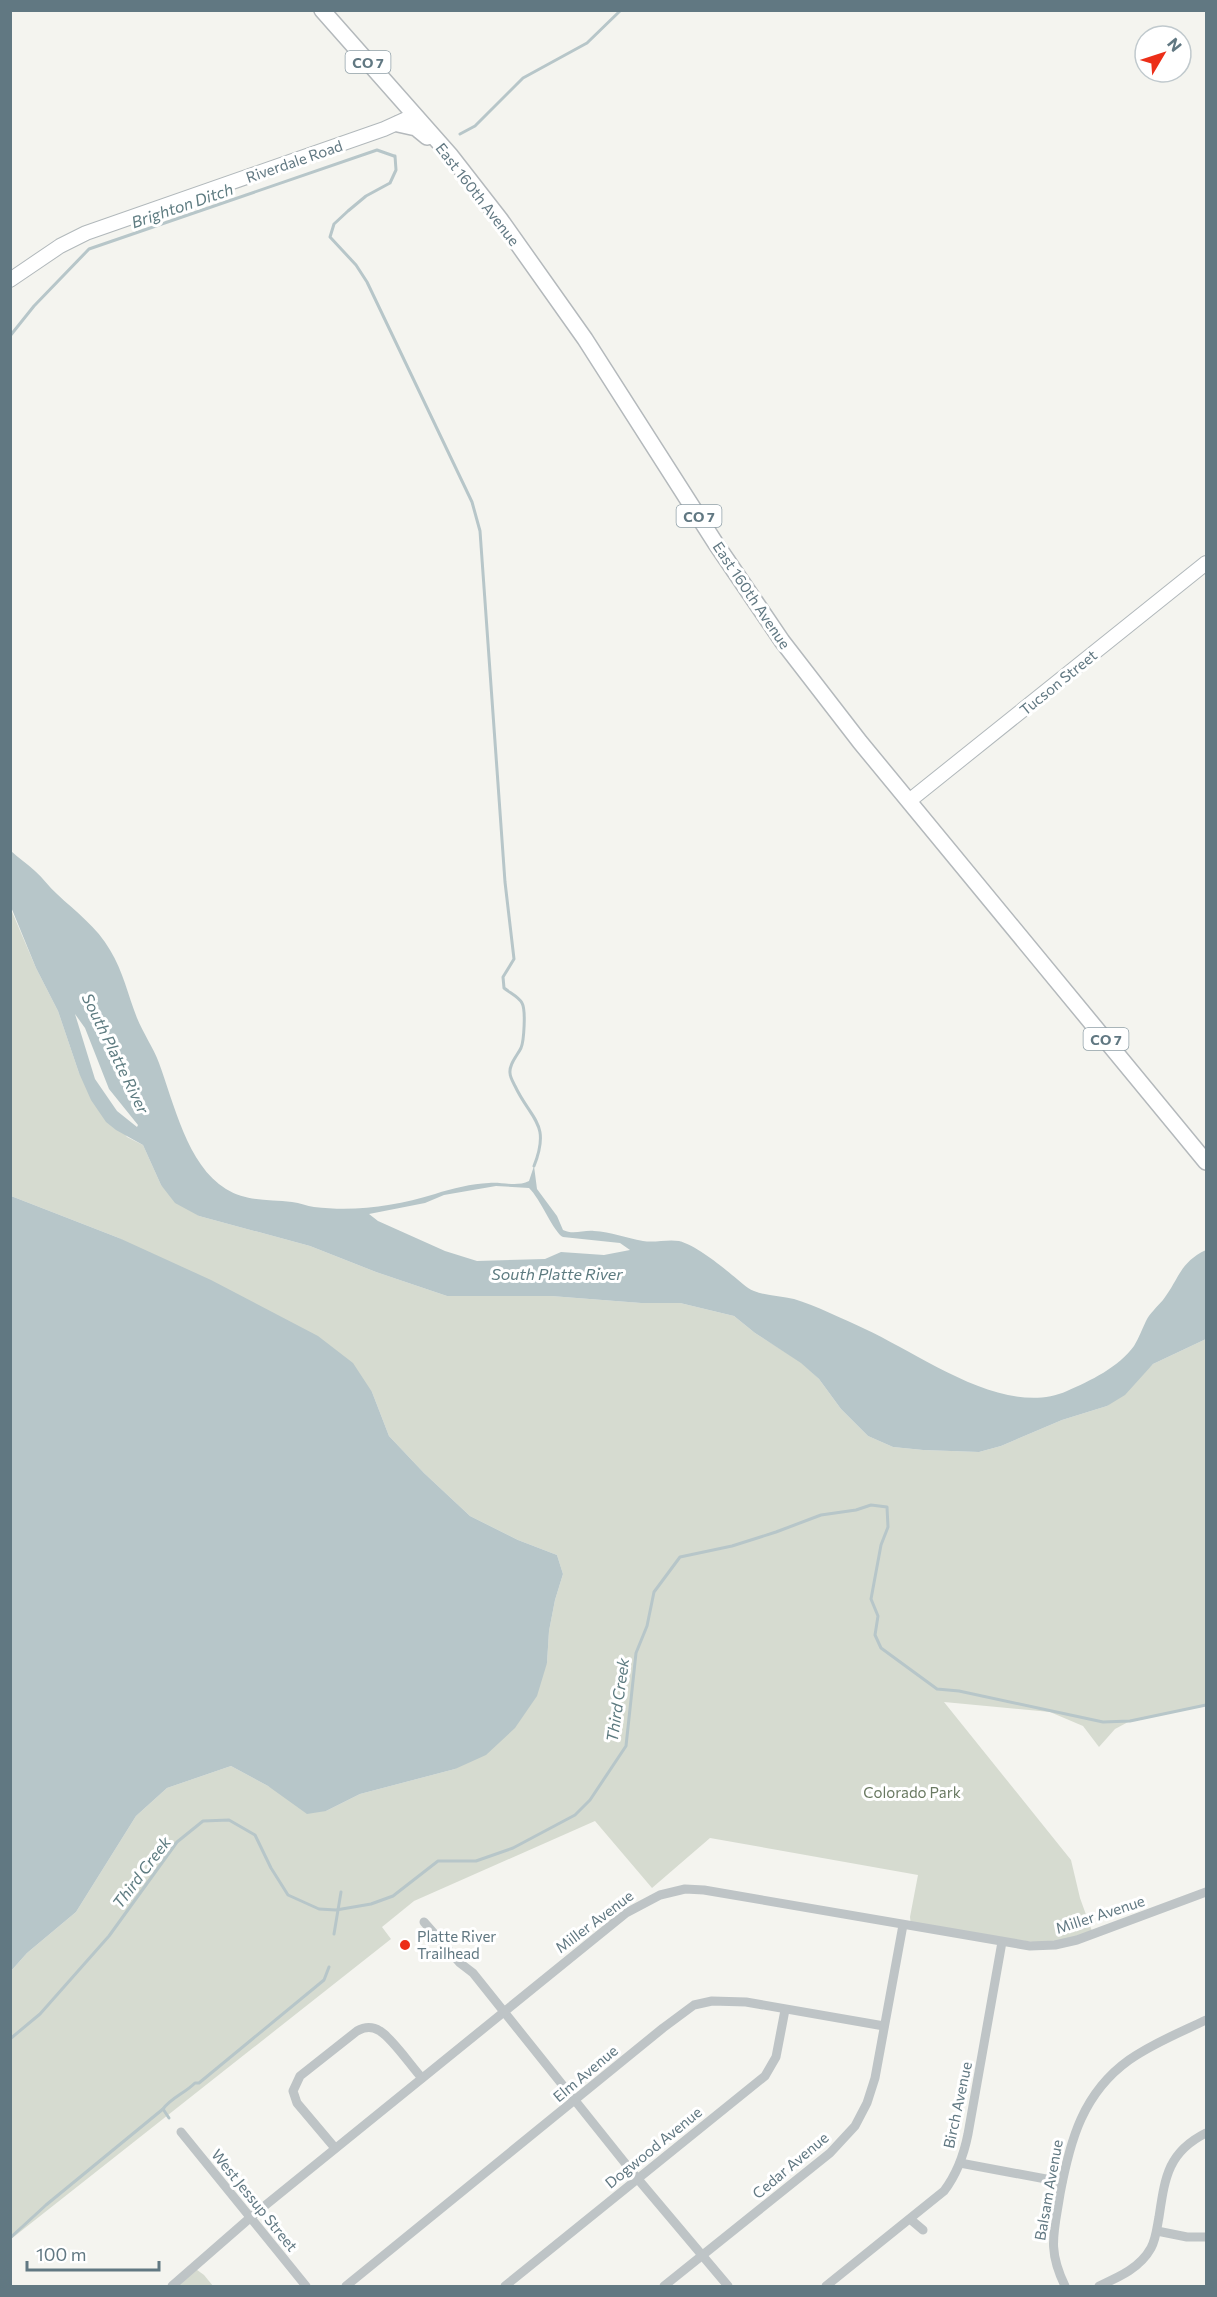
<svg xmlns="http://www.w3.org/2000/svg" width="1217" height="2297" font-family="Commissioner,sans-serif">
<style>
.green{fill:#d6dbd0}
.water{fill:#b7c6c9;fill-rule:evenodd}
.lines{fill:none;stroke-linecap:round;stroke-linejoin:round}
.stream{stroke:#b7c6c9;stroke-width:3}
.secondary-casing{stroke:#b1b8bb;stroke-width:16}
.primary-casing{stroke:#b4b9bc;stroke-width:18}
.street{stroke:#bec4c6;stroke-width:9}
.secondary{stroke:#fff;stroke-width:14}
.primary{stroke:#fff;stroke-width:15}
.poi-dot{fill:#ec2e18;stroke:#fff;stroke-width:2}
.labels{text-anchor:middle;dominant-baseline:central;stroke-width:6;stroke-linejoin:round;paint-order:stroke}
.shield{fill:#fff;stroke:#90a0a8;stroke-width:1.5}
.shield-label{font-size:14px;font-weight:bold;fill:#617882}
.street-label{font-size:15px;fill:#617882;stroke:#fff}
.park-label{font-size:15px;fill:#697961;stroke:#fff}
.poi-label{font-size:15px;fill:#617882;stroke:#fff;text-anchor:start}
.water-label{font-size:16px;font-style:italic;fill:#5d7b80;stroke:#fff}
</style>
<rect width="100%" height="100%" fill="#f4f4ef"/>
<g class="green">
<path d="M10 907 36 968 58 1011 79 1073 127 1137 143 1145 161 1185 199 1216 310 1246 376 1272 447 1296H551L641 1303H680L734 1316 755 1333 801 1362 819 1379 841 1409 868 1436 893 1447 923 1450 979 1452 1001 1446 1062 1420 1107 1406 1153 1364 1206 1339V1705L1130 1721 1115 1729 1099 1747 1083 1726 1050 1712 944 1702 1071 1860 1080 1898 1093 1934 1055 1945 911 1926 910 1917 918 1875 710 1838 652 1888 595 1821 414 1901 382 1927 391 1939 11 2239V1971L27 1953 76 1912 136 1816 167 1788 231 1766 268 1786 326 1811 360 1794 455 1769 547 1663 549 1631 555 1600 563 1574 557 1555 518 1540 470 1516 424 1473 389 1436 372 1392 119 1238 11 1196Z"/>
<path d="M193 2267 204 2275 213 2286H172Z"/>
</g>
<g class="water">
<path d="M11 851C18 858 28 864 35 871 43 878 49 887 57 894 76 912 97 927 110 950 123 971 128 995 137 1018 143 1033 153 1047 159 1063 174 1103 187 1165 226 1189 247 1202 269 1199 292 1202 300 1203 307 1206 314 1207 356 1212 395 1206 435 1194 453 1188 471 1184 489 1183 503 1182 517 1187 529 1181L534 1166 537 1189 557 1216 563 1230C573 1235 583 1230 594 1231 611 1232 626 1238 643 1241 655 1243 667 1239 679 1241 695 1245 719 1264 732 1275 739 1280 746 1288 754 1291 766 1296 781 1296 794 1299 815 1305 845 1320 865 1329 920 1354 1005 1419 1067 1391 1090 1381 1119 1367 1134 1346 1139 1338 1142 1329 1146 1321 1150 1313 1157 1307 1163 1300 1179 1279 1180 1262 1206 1250V1339L1153 1364 1125 1395 1107 1406 1062 1420 1001 1446 979 1452 923 1450 893 1447 868 1436 841 1409 819 1379 801 1363 755 1333 734 1316 680 1303H641L551 1296H447L376 1272 310 1246 199 1216 175 1203 161 1185 143 1145 116 1130 106 1122 91 1100 79 1073 58 1011 36 968 11 907ZM75 1014 85 1028 109 1089 138 1125 137 1127 117 1111 95 1079ZM496 1186 529 1188C540 1198 554 1233 563 1237L620 1243 630 1250 604 1255 561 1252 545 1259 477 1261 445 1251 378 1221 369 1214 425 1203 444 1195Z"/>
<path d="M11 1196 119 1238 211 1280 318 1336 353 1363 372 1392 389 1436 424 1473 470 1516 518 1540 557 1555 563 1574 555 1600 549 1631 547 1663 537 1696 515 1728 486 1755 455 1769 360 1794 326 1811 307 1814 268 1786 231 1766 167 1788 136 1816 76 1912 27 1953 11 1971Z"/>
</g>
<g class="lines">
<g class="stream">
<path d="M460 134 475 126 523 78 587 43 621 10"/>
<path d="M395 156 396 170 390 183 366 196 348 211 334 224 330 237 356 265 367 282 472 502 480 531 505 882 514 959 503 977 504 988C510 993 519 997 522 1003 526 1010 524 1041 521 1048 517 1056 509 1064 510 1073 510 1077 513 1082 515 1086 531 1120 551 1123 534 1166"/>
<path d="M10 336 34 306 89 249 377 150 394 156"/>
<path d="M334 1934 341 1892"/>
<path d="M10 2039 40 2014 109 1936 177 1842 203 1821 229 1820 255 1835 271 1868 288 1895 319 1909 336 1910 371 1904 393 1896 438 1861H476L513 1848 575 1815 590 1800 626 1746 636 1653 647 1626 654 1592 680 1557 732 1546 776 1532 821 1515 856 1510 871 1505 887 1507 888 1527 881 1545 871 1599 878 1616 875 1635 881 1648 937 1689 959 1691 1103 1722 1130 1721 1206 1705"/>
<path d="M169 2118 163 2109C171 2098 185 2093 195 2083H199L324 1980 329 1967"/>
<path d="M10 2238 46 2205 163 2109"/>
</g>
<g class="secondary-casing">
<g id="secondary">
<path d="M10 280 60 246 86 233 384 129 406 119"/>
<path d="M909 801 1206 563"/>
</g>
</g>
<g class="primary-casing">
<g id="primary">
<path d="M322 10 451 156 500 219 585 339 716 544 782 641 860 742 1206 1162"/>
<path d="M398 124 416 128 427 137"/>
</g>
</g>
<g class="street">
<path d="M424 1922 460 1963 473 1973 637 2178 728 2286"/>
<path d="M181 2132 306 2286"/>
<path d="M335 2148 297 2103 293 2091 300 2076 357 2031C364 2027 372 2026 380 2031 392 2038 411 2066 422 2078"/>
<path d="M960 2163 1062 2182"/>
<path d="M910 2219 923 2230"/>
<path d="M1157 2231 1187 2237H1206"/>
<path d="M172 2286 251 2217 626 1913 660 1895 685 1889 704 1890 1030 1946 1055 1945 1077 1940 1206 1892"/>
<path d="M346 2286 663 2028 694 2005 712 2001 746 2002 884 2026"/>
<path d="M505 2286 765 2076 776 2057 785 2010"/>
<path d="M664 2286 830 2153 855 2126 867 2103 875 2078 903 1925"/>
<path d="M826 2286 944 2191C957 2174 964 2154 968 2134L1002 1942"/>
<path d="M1065 2286C1047 2249 1054 2233 1060 2194 1070 2140 1083 2093 1129 2060 1153 2043 1181 2032 1206 2020"/>
<path d="M1099 2286C1119 2277 1140 2268 1151 2248 1156 2239 1157 2227 1159 2217 1165 2177 1168 2152 1206 2133"/>
</g>
<use href="#secondary" class="secondary"/>
<use href="#primary" class="primary"/>
</g>
<circle class="poi-dot" cx="405" cy="1945" r="6"/>
<g class="labels">
<g class="shield">
<rect x="345.5" y="51" width="45" height="22" rx="4.5"/>
<rect x="676.5" y="505" width="45" height="22" rx="4.5"/>
<rect x="1083.5" y="1028" width="45" height="22" rx="4.5"/>
</g>
<g class="shield-label">
<text x="368" y="62">CO 7</text>
<text x="699" y="516">CO 7</text>
<text x="1106" y="1039">CO 7</text>
</g>
<g class="street-label">
<text transform="translate(294 161) rotate(-19)">Riverdale Road</text>
<text transform="translate(478 194) rotate(52)">East 160th Avenue</text>
<text transform="translate(752 595) rotate(56)">East 160th Avenue</text>
<text transform="translate(1058 682) rotate(-39)">Tucson Street</text>
<text transform="translate(1100 1914) rotate(-18)">Miller Avenue</text>
<text transform="translate(594 1921) rotate(-37)">Miller Avenue</text>
<text transform="translate(585 2073) rotate(-40)">Elm Avenue</text>
<text transform="translate(957 2105) rotate(-78)">Birch Avenue</text>
<text transform="translate(653 2147) rotate(-39)">Dogwood Avenue</text>
<text transform="translate(790 2165) rotate(-40)">Cedar Avenue</text>
<text transform="translate(1048 2190) rotate(-80)">Balsam Avenue</text>
<text transform="translate(255 2200) rotate(51)">West Jessup Street</text>
</g>
<g class="park-label">
<text x="912" y="1792">Colorado Park</text>
</g>
<g class="poi-label">
<text x="417" y="1936">Platte River<tspan x="417" dy="17">Trailhead</tspan></text>
</g>
<g class="water-label">
<text transform="translate(182 205) rotate(-19)">Brighton Ditch</text>
<text transform="translate(116 1053) rotate(64)">South Platte River</text>
<text x="557" y="1273">South Platte River</text>
<text transform="translate(617 1700) rotate(-82)">Third Creek</text>
<text transform="translate(141 1872) rotate(-53)">Third Creek</text>
</g>
</g>
<rect width="1217" height="2297" fill="none" stroke="#617882" stroke-width="24"/>
<g transform="translate(1163 54) rotate(51)"><circle r="28" fill="#ffffff" stroke="#c0c9cd" stroke-width="1.5"/>
<path d="M0-4.5L10 22L0 15L-10 22Z" fill="#ec2e18"/>
<text y="-9" font-size="16" font-weight="bold" text-anchor="middle" fill="#617882">N</text>
</g>
<path d="M27 2261v9h132v-9" fill="none" stroke="#617882" stroke-width="3"/>
<text x="36" y="2261" font-size="18" fill="#617882" stroke="#ffffff" stroke-width="4.5" paint-order="stroke">100 m</text>
</svg>
